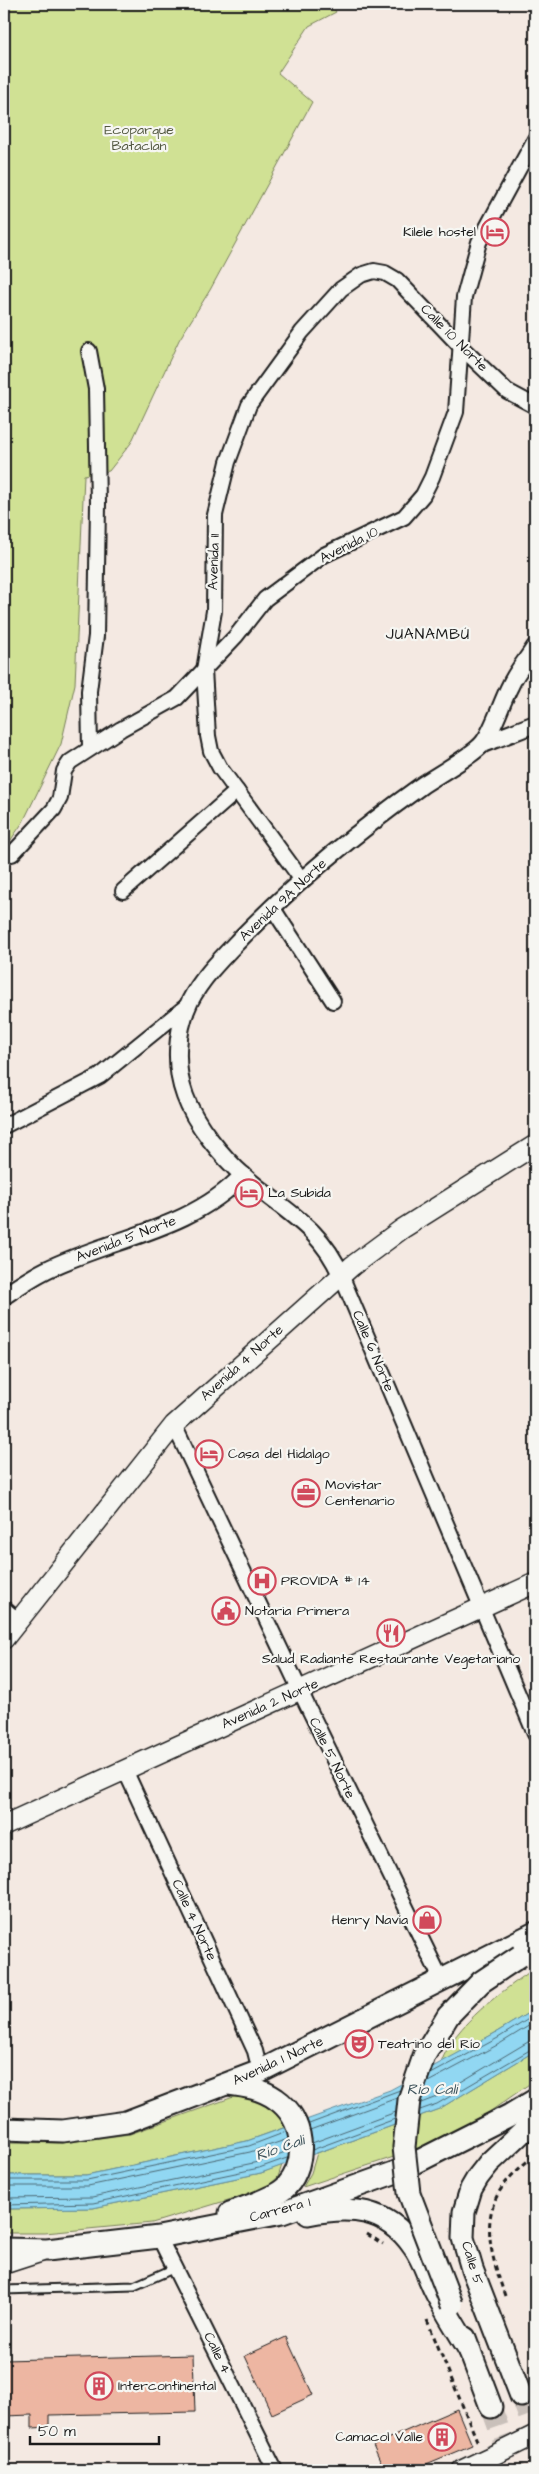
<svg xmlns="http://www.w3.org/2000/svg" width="539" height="2474" font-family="'Architects Daughter',sans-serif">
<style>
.green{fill:#d0e194;stroke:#767e58}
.water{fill:#91d7f2;stroke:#628c9c}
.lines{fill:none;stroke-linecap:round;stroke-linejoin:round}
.shore{stroke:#4b6772;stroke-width:1}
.building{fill:#edb6a2;stroke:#1c1c1c}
.primary-tunnel{stroke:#c9c0ba;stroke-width:21;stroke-dasharray:21 11;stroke-linecap:butt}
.service-casing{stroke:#1c1c1c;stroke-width:11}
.minor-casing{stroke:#1c1c1c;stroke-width:18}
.tertiary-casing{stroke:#1c1c1c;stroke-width:20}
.secondary-casing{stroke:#1c1c1c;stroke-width:22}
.primary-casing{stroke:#1c1c1c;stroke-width:25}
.path{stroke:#1c1c1c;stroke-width:3;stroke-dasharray:5 4;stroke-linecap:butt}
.service{stroke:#f6f6f2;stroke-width:7}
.minor{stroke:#f6f6f2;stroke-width:14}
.tertiary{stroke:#f6f6f2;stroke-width:16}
.secondary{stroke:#f6f6f2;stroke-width:19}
.primary{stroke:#f6f6f2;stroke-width:21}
.secondary-bridge-casing{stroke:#1c1c1c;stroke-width:22;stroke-linecap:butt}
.primary-bridge-casing{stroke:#1c1c1c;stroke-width:25;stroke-linecap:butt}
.secondary-bridge{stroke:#f6f6f2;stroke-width:19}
.primary-bridge{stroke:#f6f6f2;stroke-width:21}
.labels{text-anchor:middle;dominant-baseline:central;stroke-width:4.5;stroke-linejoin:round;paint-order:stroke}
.park-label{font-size:14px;fill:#525740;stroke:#f6f6f2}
.poi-label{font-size:14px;fill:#1c1c1c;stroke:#f6f6f2;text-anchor:start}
.street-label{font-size:14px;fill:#1c1c1c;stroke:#f6f6f2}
.neighbourhood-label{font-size:15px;letter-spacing:1px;fill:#1c1c1c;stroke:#f6f6f2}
.water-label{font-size:15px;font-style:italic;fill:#3f545c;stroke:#f6f6f2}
</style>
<rect width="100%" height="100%" fill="#f4e9e2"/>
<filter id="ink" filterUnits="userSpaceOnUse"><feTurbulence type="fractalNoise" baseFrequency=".02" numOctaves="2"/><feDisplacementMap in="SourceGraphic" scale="10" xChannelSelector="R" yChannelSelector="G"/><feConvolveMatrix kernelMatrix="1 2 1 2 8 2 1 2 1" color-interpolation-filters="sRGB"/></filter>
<g filter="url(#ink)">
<g class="green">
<path d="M4 4H331L336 12 309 26 278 73 312 102 210 290 179 340 131 443 109 471 84 475 75 684 61 744 23 822 4 850Z"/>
<path d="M535 1968V2009L495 2033 441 2063C454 2024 503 1991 535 1968Z"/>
<path d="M535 2051V2080L485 2115 427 2146 303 2187 311 2173 317 2153 439 2109Z"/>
<path d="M239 2095C260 2101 276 2107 286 2127L247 2141 86 2175H4V2142L62 2143 130 2134Z"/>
<path d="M282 2165 278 2177 265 2189 152 2223 45 2233H4V2209L93 2208 261 2173Z"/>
</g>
<path class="water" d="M535 2009V2051L439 2109 261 2173 93 2208 4 2209V2175H86L247 2141 390 2090 495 2033Z"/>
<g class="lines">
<g class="shore">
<path d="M431 2074 498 2038 535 2015"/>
<path d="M428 2082 501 2043 535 2022"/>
<path d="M421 2103 434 2098 528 2042 535 2041"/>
<path d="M420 2110 437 2104 535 2047"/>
<path d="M309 2124 400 2090"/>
<path d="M310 2130 397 2098"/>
<path d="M312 2143 396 2112"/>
<path d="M312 2150 395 2119"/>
<path d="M4 2180H87L249 2146 286 2132"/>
<path d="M4 2186H88L250 2152 288 2139"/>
<path d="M4 2198 92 2197 258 2162 288 2151"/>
<path d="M4 2205 93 2203 259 2168 287 2158"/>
</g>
</g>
<g class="building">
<path d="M286 2337 313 2395 272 2414 245 2356Z"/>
<path d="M193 2355 195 2412 49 2415V2427L32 2428V2415L4 2416V2360Z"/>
<path d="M457 2409 472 2445 412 2470H384L373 2445Z"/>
</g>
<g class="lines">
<g class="primary-tunnel">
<path d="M521 2396 535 2433"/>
<path d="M491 2407 514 2470"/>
</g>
<g class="service-casing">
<path id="service" d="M4 2290 134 2286 175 2268"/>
</g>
<g class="minor-casing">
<g id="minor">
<path d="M89 351 96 389 98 504 96 636 89 691 90 748"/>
<path d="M12 854 54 809 60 798 64 771 70 762 121 729 177 698 236 636 265 599 324 555 404 517 423 495 432 477 456 412 464 297 479 242 535 139"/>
<path d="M302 880 220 768 211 751 208 736 204 670 214 611 215 515 228 462 249 405 302 332 341 289 361 275 374 271 385 273 397 280 461 347 507 391 535 406"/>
<path d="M123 891 237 791"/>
<path d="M272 907 333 1001"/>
<path d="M4 1126 100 1076 189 1004"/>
<path d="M341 1275 535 1734"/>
<path d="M174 1425 307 1705 442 1981"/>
<path d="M125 1770 255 2051 260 2071"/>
<path d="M159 2237 275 2470"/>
</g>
</g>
<g class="tertiary-casing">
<g id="tertiary">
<path d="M483 744 535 724"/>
<path d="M341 1275C320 1226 282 1210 245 1177 222 1157 195 1124 185 1096 174 1066 176 1030 190 1001 203 976 224 956 243 936 297 881 358 831 421 786 434 777 475 754 483 743 493 731 502 701 510 686 516 672 527 660 535 647"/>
<path d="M4 1296C17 1287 32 1277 46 1270 111 1238 191 1230 243 1175"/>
<path d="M4 1610 17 1621"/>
</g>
</g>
<g class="secondary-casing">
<g id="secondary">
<path d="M4 1639 174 1425 352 1266 402 1229 535 1145"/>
<path d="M4 1825 535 1583"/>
<path d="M4 2264 41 2252"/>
<path d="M462 2470 494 2455"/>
</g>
</g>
<g class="primary-casing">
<g id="primary">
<path d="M229 2084C246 2086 262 2089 276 2099 304 2118 309 2162 286 2187 276 2197 244 2208 230 2213"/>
<path d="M4 2129 63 2131 126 2122 260 2071 535 1933"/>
<path d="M308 2214C350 2206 386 2207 413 2246 423 2259 428 2277 435 2291 445 2311 458 2331 470 2351"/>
<path d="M4 2249 47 2250 159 2237 282 2213 399 2171 510 2115 535 2100"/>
<path d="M465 2338 491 2407"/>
<path d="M521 2396 472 2269 463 2238 464 2212 471 2189 478 2177 489 2163 535 2120"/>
</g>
</g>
<g class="path">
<path d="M367 2234 383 2244"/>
<path d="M505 2296C492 2257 477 2216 507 2181 515 2171 526 2163 535 2154"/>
<path d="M427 2320 478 2443"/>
</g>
<use href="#service" class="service"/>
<use href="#minor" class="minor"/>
<use href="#tertiary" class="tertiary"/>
<use href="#secondary" class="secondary"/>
<use href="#primary" class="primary"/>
<g class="secondary-bridge-casing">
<path id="secondary-bridge" d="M494 2455 535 2435"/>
</g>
<g class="primary-bridge-casing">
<path id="primary-bridge" d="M452 2305 409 2193 404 2147 409 2100 424 2056 448 2016 481 1982 520 1956"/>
</g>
<use href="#secondary-bridge" class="secondary-bridge"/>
<use href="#primary-bridge" class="primary-bridge"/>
</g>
</g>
<defs>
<g id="hotel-ring" transform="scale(1.4375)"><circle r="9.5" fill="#f6f6f2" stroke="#d1495b" stroke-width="1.5"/><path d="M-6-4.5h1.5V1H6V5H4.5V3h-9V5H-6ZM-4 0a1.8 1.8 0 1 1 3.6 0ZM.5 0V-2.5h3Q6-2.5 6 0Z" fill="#d1495b"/></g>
<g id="office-ring" transform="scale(1.4375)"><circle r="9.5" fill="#f6f6f2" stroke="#d1495b" stroke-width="1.5"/><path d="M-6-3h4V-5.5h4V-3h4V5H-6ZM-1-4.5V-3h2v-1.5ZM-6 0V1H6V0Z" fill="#d1495b"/></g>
<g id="hospital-ring" transform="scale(1.4375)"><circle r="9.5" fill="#f6f6f2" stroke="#d1495b" stroke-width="1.5"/><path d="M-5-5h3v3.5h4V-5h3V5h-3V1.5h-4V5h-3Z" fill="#d1495b"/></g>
<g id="civic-ring" transform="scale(1.4375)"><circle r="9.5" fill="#f6f6f2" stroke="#d1495b" stroke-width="1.5"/><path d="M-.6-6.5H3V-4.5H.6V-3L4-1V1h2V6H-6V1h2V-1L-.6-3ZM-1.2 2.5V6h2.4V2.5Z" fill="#d1495b"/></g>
<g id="restaurant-ring" transform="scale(1.4375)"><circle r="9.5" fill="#f6f6f2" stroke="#d1495b" stroke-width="1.5"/><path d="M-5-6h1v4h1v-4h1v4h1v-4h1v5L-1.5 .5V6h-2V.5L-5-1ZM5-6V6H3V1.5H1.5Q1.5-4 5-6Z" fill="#d1495b"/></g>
<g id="shop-ring" transform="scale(1.4375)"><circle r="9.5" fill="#f6f6f2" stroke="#d1495b" stroke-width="1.5"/><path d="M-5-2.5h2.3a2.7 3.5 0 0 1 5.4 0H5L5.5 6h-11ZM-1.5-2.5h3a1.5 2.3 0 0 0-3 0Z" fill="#d1495b"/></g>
<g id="theatre-ring" transform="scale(1.4375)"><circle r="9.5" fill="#f6f6f2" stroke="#d1495b" stroke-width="1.5"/><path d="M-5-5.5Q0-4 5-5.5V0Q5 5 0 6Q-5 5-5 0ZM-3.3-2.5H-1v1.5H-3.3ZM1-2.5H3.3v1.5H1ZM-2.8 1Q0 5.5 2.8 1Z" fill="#d1495b"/></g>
<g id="building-ring" transform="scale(1.4375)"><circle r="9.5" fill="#f6f6f2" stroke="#d1495b" stroke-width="1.5"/><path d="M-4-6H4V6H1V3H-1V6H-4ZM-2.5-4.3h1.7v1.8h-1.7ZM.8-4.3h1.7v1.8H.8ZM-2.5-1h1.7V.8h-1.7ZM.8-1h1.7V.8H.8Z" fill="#d1495b"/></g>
</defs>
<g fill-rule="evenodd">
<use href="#hotel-ring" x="495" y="232"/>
<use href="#hotel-ring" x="249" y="1193"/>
<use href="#hotel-ring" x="209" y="1454"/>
<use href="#office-ring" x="306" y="1493"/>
<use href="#hospital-ring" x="262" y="1581"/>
<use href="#civic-ring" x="226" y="1611"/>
<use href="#restaurant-ring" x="391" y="1633"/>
<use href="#shop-ring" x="427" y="1920"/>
<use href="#theatre-ring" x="359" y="2044"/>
<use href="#building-ring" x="99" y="2386"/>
<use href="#building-ring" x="442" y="2437"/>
</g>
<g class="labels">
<g class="park-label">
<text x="139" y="130">Ecoparque<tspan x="139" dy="16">Bataclan</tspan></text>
</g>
<g class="poi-label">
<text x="476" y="232" text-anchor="end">Kilele hostel</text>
<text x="268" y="1193">La Subida</text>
<text x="228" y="1454">Casa del Hidalgo</text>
<text x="325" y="1485">Movistar<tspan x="325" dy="16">Centenario</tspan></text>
<text x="281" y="1581">PROVIDA # 14</text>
<text x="245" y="1611">Notaria Primera</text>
<text x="391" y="1659" text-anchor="middle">Salud Radiante Restaurante Vegetariano</text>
<text x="408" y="1920" text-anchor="end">Henry Navia</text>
<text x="378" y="2044">Teatrino del Río</text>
<text x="118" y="2386">Intercontinental</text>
<text x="423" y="2437" text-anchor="end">Camacol Valle</text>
</g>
<g class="street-label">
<text transform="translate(454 338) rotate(45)">Calle 10 Norte</text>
<text transform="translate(349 545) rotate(-27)">Avenida 10</text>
<text transform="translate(214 562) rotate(-88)">Avenida 11</text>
<text transform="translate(283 900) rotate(-43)">Avenida 9A Norte</text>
<text transform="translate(126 1239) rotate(-21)">Avenida 5 Norte</text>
<text transform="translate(373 1351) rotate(67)">Calle 6 Norte</text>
<text transform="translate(242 1363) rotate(-42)">Avenida 4 Norte</text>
<text transform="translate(270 1704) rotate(-24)">Avenida 2 Norte</text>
<text transform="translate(332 1758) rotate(64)">Calle 5 Norte</text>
<text transform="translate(194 1920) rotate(65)">Calle 4 Norte</text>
<text transform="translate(278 2061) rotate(-25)">Avenida 1 Norte</text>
<text transform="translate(280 2210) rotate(-15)">Carrera 1</text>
<text transform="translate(472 2263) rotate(73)">Calle 5</text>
<text transform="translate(217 2353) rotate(64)">Calle 4</text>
</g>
<g class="neighbourhood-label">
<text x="428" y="634">JUANAMBÚ</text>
</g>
<g class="water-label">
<text x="432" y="2089">Rio Cali</text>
<text transform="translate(280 2148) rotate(-19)">Río Cali</text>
</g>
</g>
<rect width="539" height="2474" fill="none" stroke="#f6f6f2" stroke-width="20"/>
<rect x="10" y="10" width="519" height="2454" fill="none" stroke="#1c1c1c" stroke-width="2" filter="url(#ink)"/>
<path d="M30 2436v8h129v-8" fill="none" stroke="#1c1c1c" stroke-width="2.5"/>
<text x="38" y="2436" font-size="15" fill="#1c1c1c" stroke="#f6f6f2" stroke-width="4" paint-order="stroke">50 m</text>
</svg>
